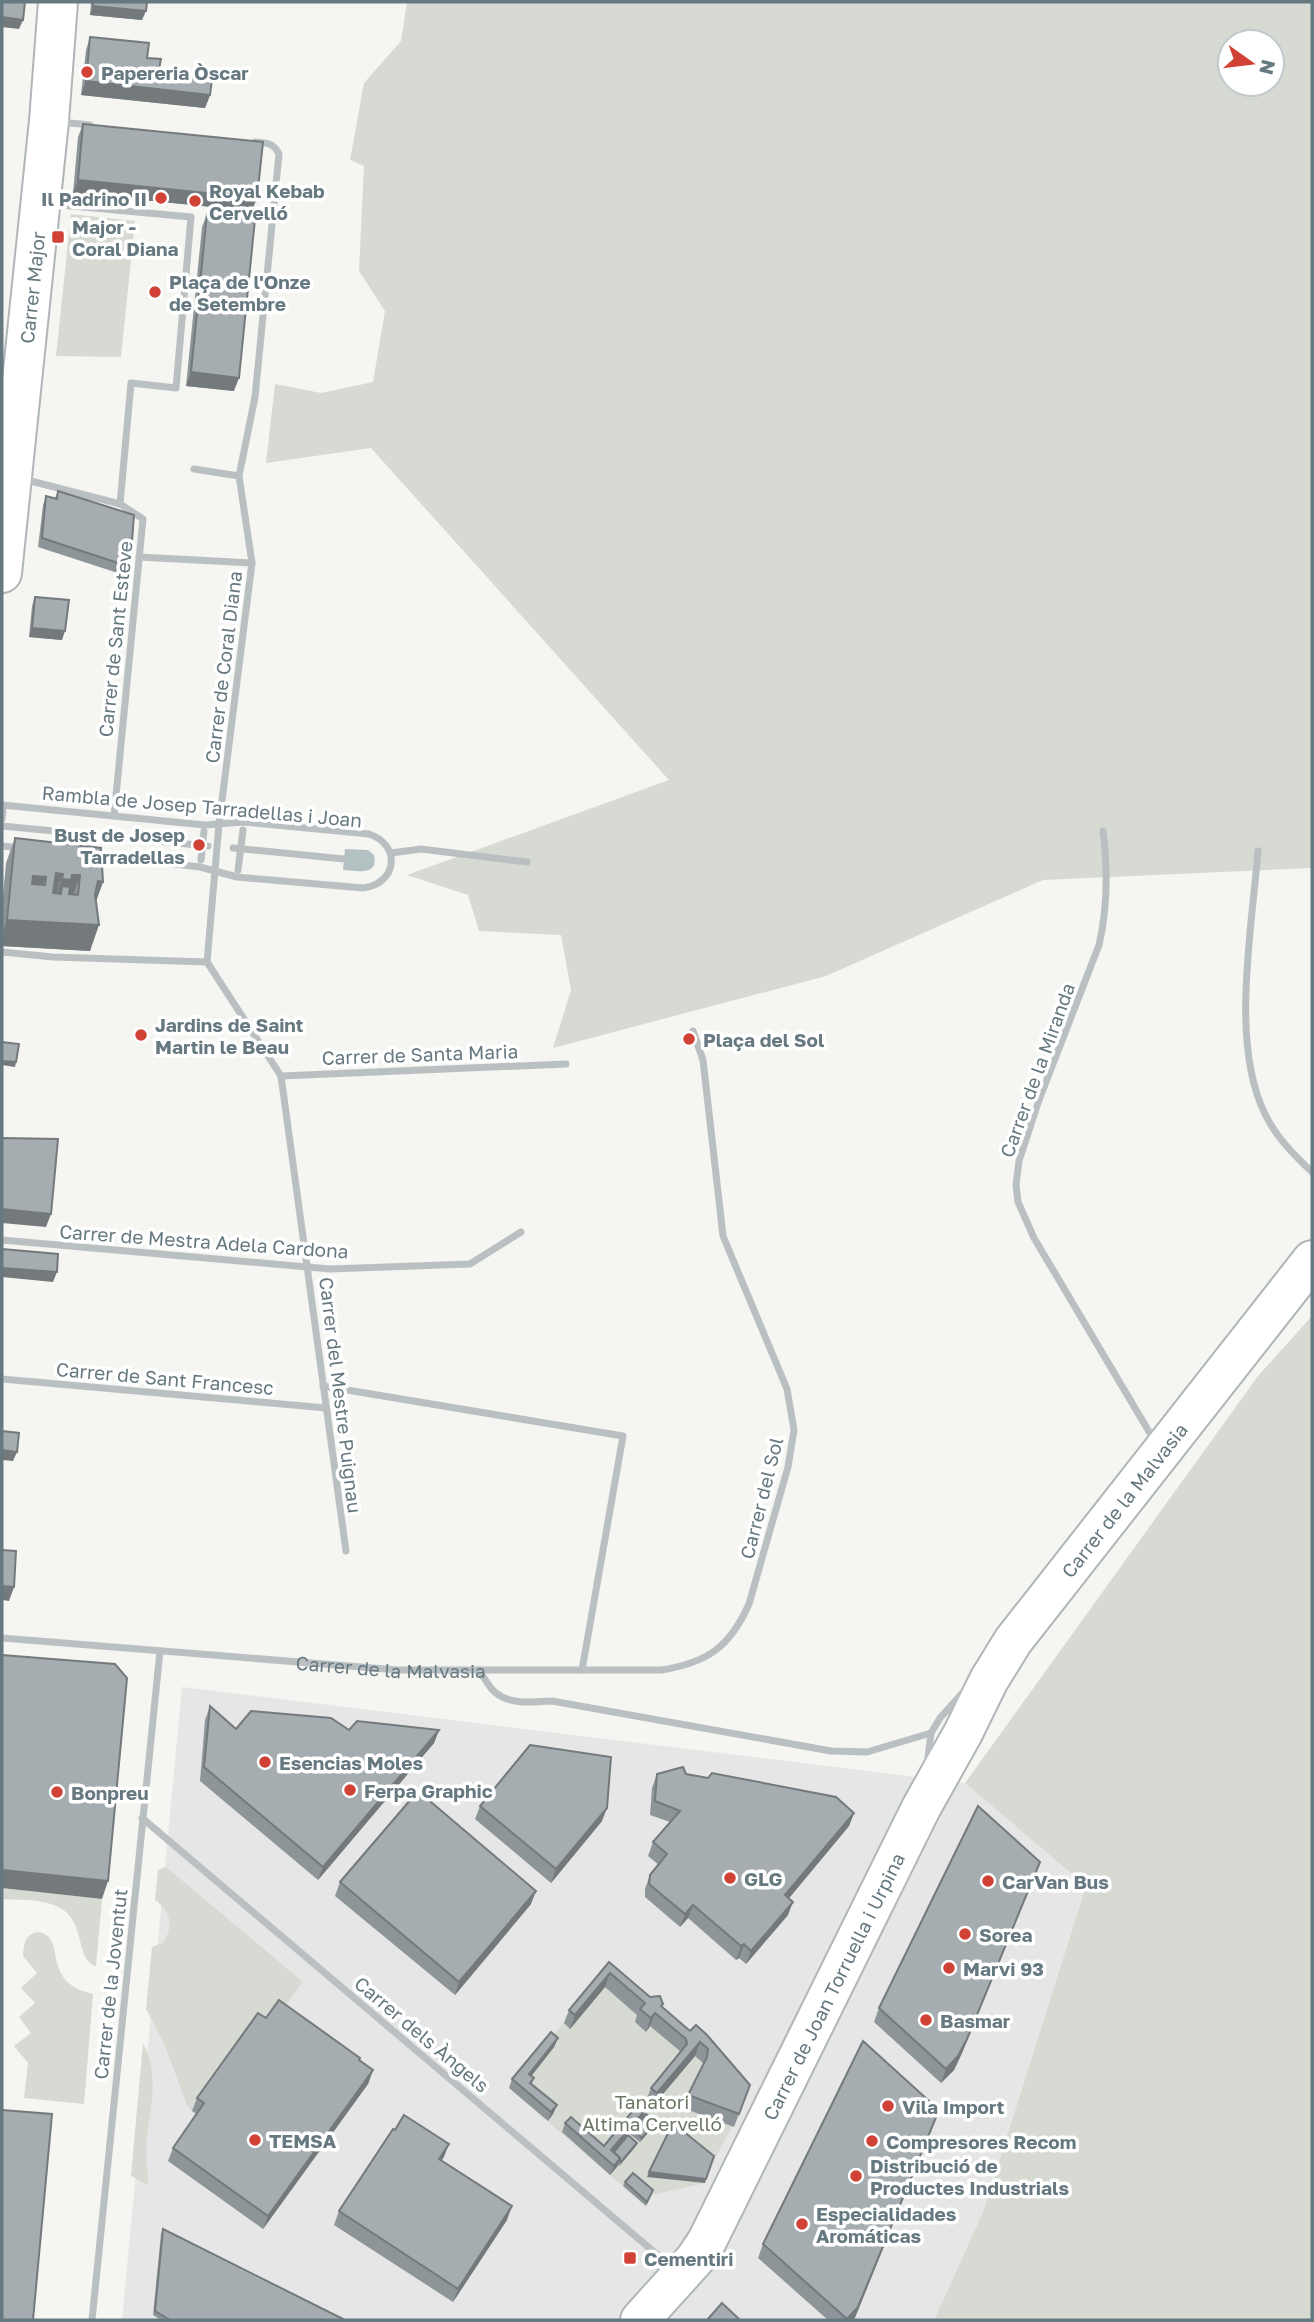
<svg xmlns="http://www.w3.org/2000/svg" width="1314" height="2322" font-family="'Golos Text',sans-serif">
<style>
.built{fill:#e6e6e6}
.green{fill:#d6dad2;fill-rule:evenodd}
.water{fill:#b3c1c3}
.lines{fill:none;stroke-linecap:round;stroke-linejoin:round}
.secondary-casing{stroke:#afb6b8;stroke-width:42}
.street{stroke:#bac0c2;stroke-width:7}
.secondary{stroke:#fff;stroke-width:38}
.wall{fill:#8e9598}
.shaded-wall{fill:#74797c}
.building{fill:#a5adb1;stroke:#74797c;stroke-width:2;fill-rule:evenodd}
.poi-dot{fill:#d14136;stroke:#fff;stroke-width:2.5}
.labels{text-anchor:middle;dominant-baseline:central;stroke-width:7;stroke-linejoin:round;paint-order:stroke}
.poi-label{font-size:19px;font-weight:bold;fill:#677980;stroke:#fff;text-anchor:start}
.street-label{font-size:19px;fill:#677980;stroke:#fff}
.park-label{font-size:19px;fill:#6c7865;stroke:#fff}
</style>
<rect width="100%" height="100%" fill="#f5f5f2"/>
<path class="built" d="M182 1687 965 1783 1086 1886 983 2212 934 2320H122Z"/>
<g class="green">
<path d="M407 2H1312V868L1043 880 826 976 553 1048 571 990 561 935 479 931 468 895 407 875 669 780 371 448 266 463 275 384 321 393 373 382 385 311 359 271 364 166 350 160 364 83 401 41ZM1230 42H1272V84H1230Z"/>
<path d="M71 214 135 221 121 357 56 356Z"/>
<path d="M1312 1316V2320H934L983 2212 1086 1886 965 1783 1258 1376Z"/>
<path d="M166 1867 303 1982 198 2119 187 2105 164 2043 146 2009 152 1947 163 1943C174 1926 171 1911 155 1900L158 1870Z"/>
<path d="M2 1888 102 1899 96 1966C73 1960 89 1915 51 1904 36 1899 17 1900 2 1899Z"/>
<path d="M37 1932C69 1935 38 1982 93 1994L84 2104 24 2098 28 2063 14 2046 31 2033 19 2017 35 2003 21 1988 37 1973 23 1956C24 1945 24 1935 37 1932Z"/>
<path d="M604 1975 656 2016 745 2099C733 2128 715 2154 705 2183L652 2195 646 2206 509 2088Z"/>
<path d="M143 2043C158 2072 152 2099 148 2129 145 2148 147 2166 148 2185L131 2176Z"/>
</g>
<path class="water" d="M345 849 368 850 374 855C379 876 357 871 343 870Z"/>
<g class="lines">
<g class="secondary-casing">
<g id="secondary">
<path id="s2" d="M2 573 49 121 58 2"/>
<path id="s3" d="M640 2320 695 2259 707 2241 921 1808 963 1733 989 1680 1013 1641 1312 1260"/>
</g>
</g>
<g class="street">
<path d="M60 122 90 125"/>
<path d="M50 204 191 217 176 388 131 383 120 504"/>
<path d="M194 469 239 476"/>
<path d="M23 479 120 504 143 519 114 816"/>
<path d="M139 557 252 563"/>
<path d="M2 805 205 825 244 822 369 834C402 845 397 884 363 888L237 877 200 867 93 855"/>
<path d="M2 819 3 811"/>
<path d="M2 826 208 846"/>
<path d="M1103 831C1108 870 1108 906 1099 945L1039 1100 1019 1161 1016 1185 1018 1202 1034 1238 1154 1440"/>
<path d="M2 846 22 848"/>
<path d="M233 848 344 859"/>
<path d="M1258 851C1252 929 1230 1043 1265 1114 1276 1137 1294 1155 1312 1172"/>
<path d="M391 853 421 849 527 862"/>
<path d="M201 860 204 831"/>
<path d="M238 870 243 830"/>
<path d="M2 952 53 957 207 962"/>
<path d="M207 962 219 824 252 563 239 476 255 397 279 154C273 142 266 143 255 142"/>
<path d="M207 962 281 1076 346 1551"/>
<path d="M281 1076 566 1064"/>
<path d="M2 1240 330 1269 470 1264 521 1232"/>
<path d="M2 1379 326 1408"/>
<path d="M323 1386 623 1436 582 1670"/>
<path id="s1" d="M2 1638 398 1670H661C707 1663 730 1647 749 1604L788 1467 794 1430 787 1389 723 1236 703 1060 693 1031"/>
<path d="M479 1670C484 1677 489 1688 496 1693 510 1705 535 1702 552 1701L831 1751 867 1752 931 1733"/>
<path d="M927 1766 931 1733 940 1718 966 1689"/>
<path d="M142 1818 673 2268"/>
<path d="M92 2320 160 1651"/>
</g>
<use href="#secondary" class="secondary"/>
</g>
<g class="wall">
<path d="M91 2H147L142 20 90 15Z"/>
<path d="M90 37 147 58 159 69 210 95 205 108 81 95 86 50Z"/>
<path d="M83 124 252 211 73 193 78 137Z"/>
<path d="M207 214 234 391 186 386 202 227Z"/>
<path d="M58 491 130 567 127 576 38 547 43 505 46 496 55 498Z"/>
<path d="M35 597 62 640 29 637 32 606Z"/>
<path d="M15 838 103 882 96 900 90 951 2 946V907L6 863Z"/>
<path d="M210 1706 236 1729 439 1730 434 1743 318 1880 200 1781 205 1720Z"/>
<path d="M657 1774H686L854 1813 849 1826 789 1898 788 1915 746 1964 739 1958 736 1960 688 1918 680 1927 645 1897V1889L650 1875 659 1865 648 1856 653 1842 670 1822 650 1815 652 1788Z"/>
<path d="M480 1806 602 1821 551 1883 475 1819Z"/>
<path d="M1040 1862 962 2053 954 2070 941 2083 874 2022 879 2008Z"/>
<path d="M340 1882 531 1904 455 1995 335 1896Z"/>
<path d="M609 1962 750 2085 734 2127 683 2108 688 2095 703 2065V2063L695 2056 652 2107 646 2101 651 2088 681 2052 650 2026 646 2032 635 2022 637 2015 605 1987 570 2029 564 2023 569 2010Z"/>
<path d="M266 2018 359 2060 373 2070 368 2084 263 2229 168 2161 173 2148 197 2114 192 2111 197 2098Z"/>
<path d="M558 2038 554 2047 531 2076 534 2078 532 2084 557 2105 553 2114 548 2121 509 2088 512 2079Z"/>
<path d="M647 2108 643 2117 628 2135 637 2143 635 2147 619 2166 618 2165 610 2175 562 2132 565 2123 604 2146Z"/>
<path d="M934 2123 854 2320H828L758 2258 763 2244Z"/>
<path d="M654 2126 640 2142 631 2135 633 2130Z"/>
<path d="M444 2157 441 2161 507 2220 453 2302 334 2225 339 2211Z"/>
<path d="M625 2182 653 2190 646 2206 623 2186Z"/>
<path d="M163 2229 345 2320H161L153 2315 161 2234Z"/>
</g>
<g class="shaded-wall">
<path d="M93 6 146 11 142 20 90 15Z"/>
<path d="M2 17 23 20 19 29 2 27Z"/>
<path d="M86 81 210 95 205 108 81 95Z"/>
<path d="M78 180 257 198 252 211 73 193Z"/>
<path d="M191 372 239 378 234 391 186 386Z"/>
<path d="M32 628 65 631 62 640 29 637Z"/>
<path d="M56 873 63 874 54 899 47 898Z"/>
<path d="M72 875H80L71 901 62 886 55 904H53L62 879Z"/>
<path d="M33 876 46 877 36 902 24 901Z"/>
<path d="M98 881 103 882 94 907Z"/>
<path d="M7 920 99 925 90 951 2 946V934Z"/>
<path d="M2 1061 16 1062 15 1067 2 1065Z"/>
<path d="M2 1209 51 1214 46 1227 2 1223Z"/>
<path d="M2 1268 57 1272 53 1282 2 1277Z"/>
<path d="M2 1450 17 1452 13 1461 2 1460Z"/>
<path d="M2 1586 14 1587 9 1601 2 1600Z"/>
<path d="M439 1730 434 1743 318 1880 323 1867Z"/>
<path d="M607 1808 602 1821 551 1883 556 1869Z"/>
<path d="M854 1813 849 1826 780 1909 785 1895Z"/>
<path d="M1040 1862 962 2053 954 2070 941 2083 946 2069Z"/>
<path d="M2 1870 108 1881 102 1899 2 1888Z"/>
<path d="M536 1891 531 1904 455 1995 459 1982Z"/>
<path d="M793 1902 788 1915 746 1964 751 1951Z"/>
<path d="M693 1905 688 1918 680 1927 685 1914Z"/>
<path d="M744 1944 739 1958 736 1960 741 1946Z"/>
<path d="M610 1973 605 1987 570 2029 575 2015Z"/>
<path d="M655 2013 650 2026 646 2032 651 2018Z"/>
<path d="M558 2038 554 2047 526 2083 529 2074Z"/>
<path d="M700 2042 695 2056 652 2107 657 2093Z"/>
<path d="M373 2070 368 2084 263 2229 268 2216Z"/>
<path d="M557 2105 553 2114 548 2121 551 2112Z"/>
<path d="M647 2108 643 2117 608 2159 611 2150Z"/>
<path d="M939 2110 854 2320H847L858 2307Z"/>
<path d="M655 2121 654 2126 640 2142 642 2138Z"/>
<path d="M637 2143 635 2147 619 2166 621 2162Z"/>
<path d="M449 2144 444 2157 434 2172 439 2159Z"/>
<path d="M620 2158 617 2167 610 2175 614 2166Z"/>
<path d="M649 2172 706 2179 705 2183 647 2177Z"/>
<path d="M512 2206 507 2220 453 2302 458 2289Z"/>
</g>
<g class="building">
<path d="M2 2H25L23 20 2 17Z"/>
<path d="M93 2H147L146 11 93 6Z"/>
<path d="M90 37 149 43 147 58 161 59 159 69 173 72V75L212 79 210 95 86 81Z"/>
<path d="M83 124 263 142 257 198 78 180Z"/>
<path d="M207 214 255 219 239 378 191 372Z"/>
<path d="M58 491 134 515 130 567 42 538 46 496 57 499Z"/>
<path d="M35 597 69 600 65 631 32 628Z"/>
<path d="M15 838 101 848 103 882 98 881 95 894 99 925 7 920ZM56 873 63 874 62 879 71 880 72 875H80L78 895 69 894 70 887 62 886 61 894 53 893ZM33 876 46 877 45 885 32 884Z"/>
<path d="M2 1042 19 1044 16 1062 2 1061Z"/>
<path d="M2 1138 58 1139 51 1214 2 1209Z"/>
<path d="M2 1249 58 1254 57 1272 2 1268Z"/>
<path d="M2 1431 19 1433 17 1452 2 1450Z"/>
<path d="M2 1550 16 1551 14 1587 2 1586Z"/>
<path d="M2 1655 115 1664 127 1678 108 1881 2 1870Z"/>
<path d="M210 1706 236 1729 251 1711 331 1718 349 1730 357 1721 439 1730 323 1867 204 1767Z"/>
<path d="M530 1745 611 1757 607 1808 556 1869 480 1806Z"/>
<path d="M683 1767 686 1774 708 1778 712 1773 836 1797 854 1813 785 1895 793 1902 751 1951 744 1944 741 1946 693 1905 685 1914 649 1884 650 1875 667 1854 653 1842 680 1811 655 1801 657 1774Z"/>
<path d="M418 1791 536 1891 459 1982 340 1882Z"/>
<path d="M978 1806 1040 1862 967 2039 958 2056 946 2069 879 2008Z"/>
<path d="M609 1962 650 1997 660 1996 663 2004 661 2006 690 2031 696 2025 707 2035 750 2085 739 2114 688 2095 707 2057 708 2049 700 2042 657 2093 651 2088 687 2044 686 2039 655 2013 651 2018 640 2009 645 2003 610 1973 575 2015 569 2010Z"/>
<path d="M279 2000 360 2058 359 2060 373 2070 268 2216 173 2148 204 2103 197 2098 258 2013 266 2018Z"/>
<path d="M551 2032 558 2038 529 2074 534 2078 530 2083 557 2105 551 2112 512 2079Z"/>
<path d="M863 2041 939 2110 858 2307 847 2319 763 2244Z"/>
<path d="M640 2102 647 2108 611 2150 620 2158 614 2166 565 2123 571 2117 604 2146Z"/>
<path d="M2 2110 52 2114 33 2320H2Z"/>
<path d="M646 2114 655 2121 642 2138 633 2130Z"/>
<path d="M404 2115 449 2144 439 2159 512 2206 458 2289 339 2211 393 2129 395 2130Z"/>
<path d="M673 2123 714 2156 706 2179 649 2172Z"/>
<path d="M628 2135 637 2143 621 2162 620 2161V2158L614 2152Z"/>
<path d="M633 2173 653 2190 647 2202 625 2182Z"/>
<path d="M163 2229 345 2320H170L155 2311Z"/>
<path d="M722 2303 740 2320H707Z"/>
</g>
<g class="poi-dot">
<circle cx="87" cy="72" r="7"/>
<circle cx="161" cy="198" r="7"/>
<circle cx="195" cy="201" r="7"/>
<rect x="51" y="230" width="14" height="14" rx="3.5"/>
<circle cx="155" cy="292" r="7"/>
<circle cx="199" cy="845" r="7"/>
<circle cx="141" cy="1035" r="7"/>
<circle cx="689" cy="1039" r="7"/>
<circle cx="265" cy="1762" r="7"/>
<circle cx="350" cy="1790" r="7"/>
<circle cx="57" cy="1792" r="7"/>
<circle cx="730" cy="1878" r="7"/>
<circle cx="988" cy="1881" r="7"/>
<circle cx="965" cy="1934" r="7"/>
<circle cx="949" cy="1968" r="7"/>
<circle cx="926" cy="2020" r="7"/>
<circle cx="888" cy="2106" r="7"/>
<circle cx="255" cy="2140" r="7"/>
<circle cx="872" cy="2141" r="7"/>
<circle cx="856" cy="2176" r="7"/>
<circle cx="802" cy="2224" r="7"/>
<rect x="623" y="2251" width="14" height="14" rx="3.5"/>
</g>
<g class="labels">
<g class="poi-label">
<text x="101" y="72">Papereria Òscar</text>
<text x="209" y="190">Royal Kebab<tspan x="209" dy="22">Cervelló</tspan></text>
<text x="147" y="198" text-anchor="end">Il Padrino II</text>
<text x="72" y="226">Major -<tspan x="72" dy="22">Coral Diana</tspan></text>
<text x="169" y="281">Plaça de l'Onze<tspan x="169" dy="22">de Setembre</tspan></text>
<text x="185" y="834" text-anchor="end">Bust de Josep<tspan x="185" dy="22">Tarradellas</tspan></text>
<text x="155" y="1024">Jardins de Saint<tspan x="155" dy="22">Martin le Beau</tspan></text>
<text x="703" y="1039">Plaça del Sol</text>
<text x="279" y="1762">Esencias Moles</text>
<text x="364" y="1790">Ferpa Graphic</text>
<text x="71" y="1792">Bonpreu</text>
<text x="744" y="1878">GLG</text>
<text x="1002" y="1881">CarVan Bus</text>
<text x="979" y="1934">Sorea</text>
<text x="963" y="1968">Marvi 93</text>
<text x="940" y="2020">Basmar</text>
<text x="902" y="2106">Vila Import</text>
<text x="269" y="2140">TEMSA</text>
<text x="886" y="2141">Compresores Recom</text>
<text x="870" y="2165">Distribució de<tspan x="870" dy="22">Productes Industrials</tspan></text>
<text x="816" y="2213">Especialidades<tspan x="816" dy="22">Aromáticas</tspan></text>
<text x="644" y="2258">Cementiri</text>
</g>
<g class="street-label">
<text stroke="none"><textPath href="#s2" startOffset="287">Carrer Major</textPath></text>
<text transform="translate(115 639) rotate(-84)">Carrer de Sant Esteve</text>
<text transform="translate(223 667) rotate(-83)">Carrer de Coral Diana</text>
<text transform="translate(202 806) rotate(5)">Rambla de Josep Tarradellas i Joan</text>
<text transform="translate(420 1054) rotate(-2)">Carrer de Santa Maria</text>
<text transform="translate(1037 1070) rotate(-70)">Carrer de la Miranda</text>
<text transform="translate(204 1241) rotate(4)">Carrer de Mestra Adela Cardona</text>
<text transform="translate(165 1378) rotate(5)">Carrer de Sant Francesc</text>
<text transform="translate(341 1395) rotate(83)">Carrer del Mestre Puignau</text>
<text transform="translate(761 1498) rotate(-76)">Carrer del Sol</text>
<text stroke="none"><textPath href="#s3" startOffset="957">Carrer de la Malvasia</textPath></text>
<text stroke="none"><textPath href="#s1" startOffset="390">Carrer de la Malvasia</textPath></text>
<text transform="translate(110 1984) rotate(-84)">Carrer de la Joventut</text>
<text stroke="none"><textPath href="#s3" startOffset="388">Carrer de Joan Torruella i Urpina</textPath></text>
<text transform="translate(422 2034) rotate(40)">Carrer dels Àngels</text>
</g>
<g class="park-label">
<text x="652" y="2101">Tanatori<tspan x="652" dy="22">Altima Cervelló</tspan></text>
</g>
</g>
<rect width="1314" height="2322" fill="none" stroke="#677980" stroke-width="7"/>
<g transform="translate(1251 63) rotate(104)"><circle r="33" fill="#ffffff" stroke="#c2c9cc" stroke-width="2"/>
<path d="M0-5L12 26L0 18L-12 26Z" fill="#d14136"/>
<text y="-10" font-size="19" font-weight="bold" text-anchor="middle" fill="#677980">N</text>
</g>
</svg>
